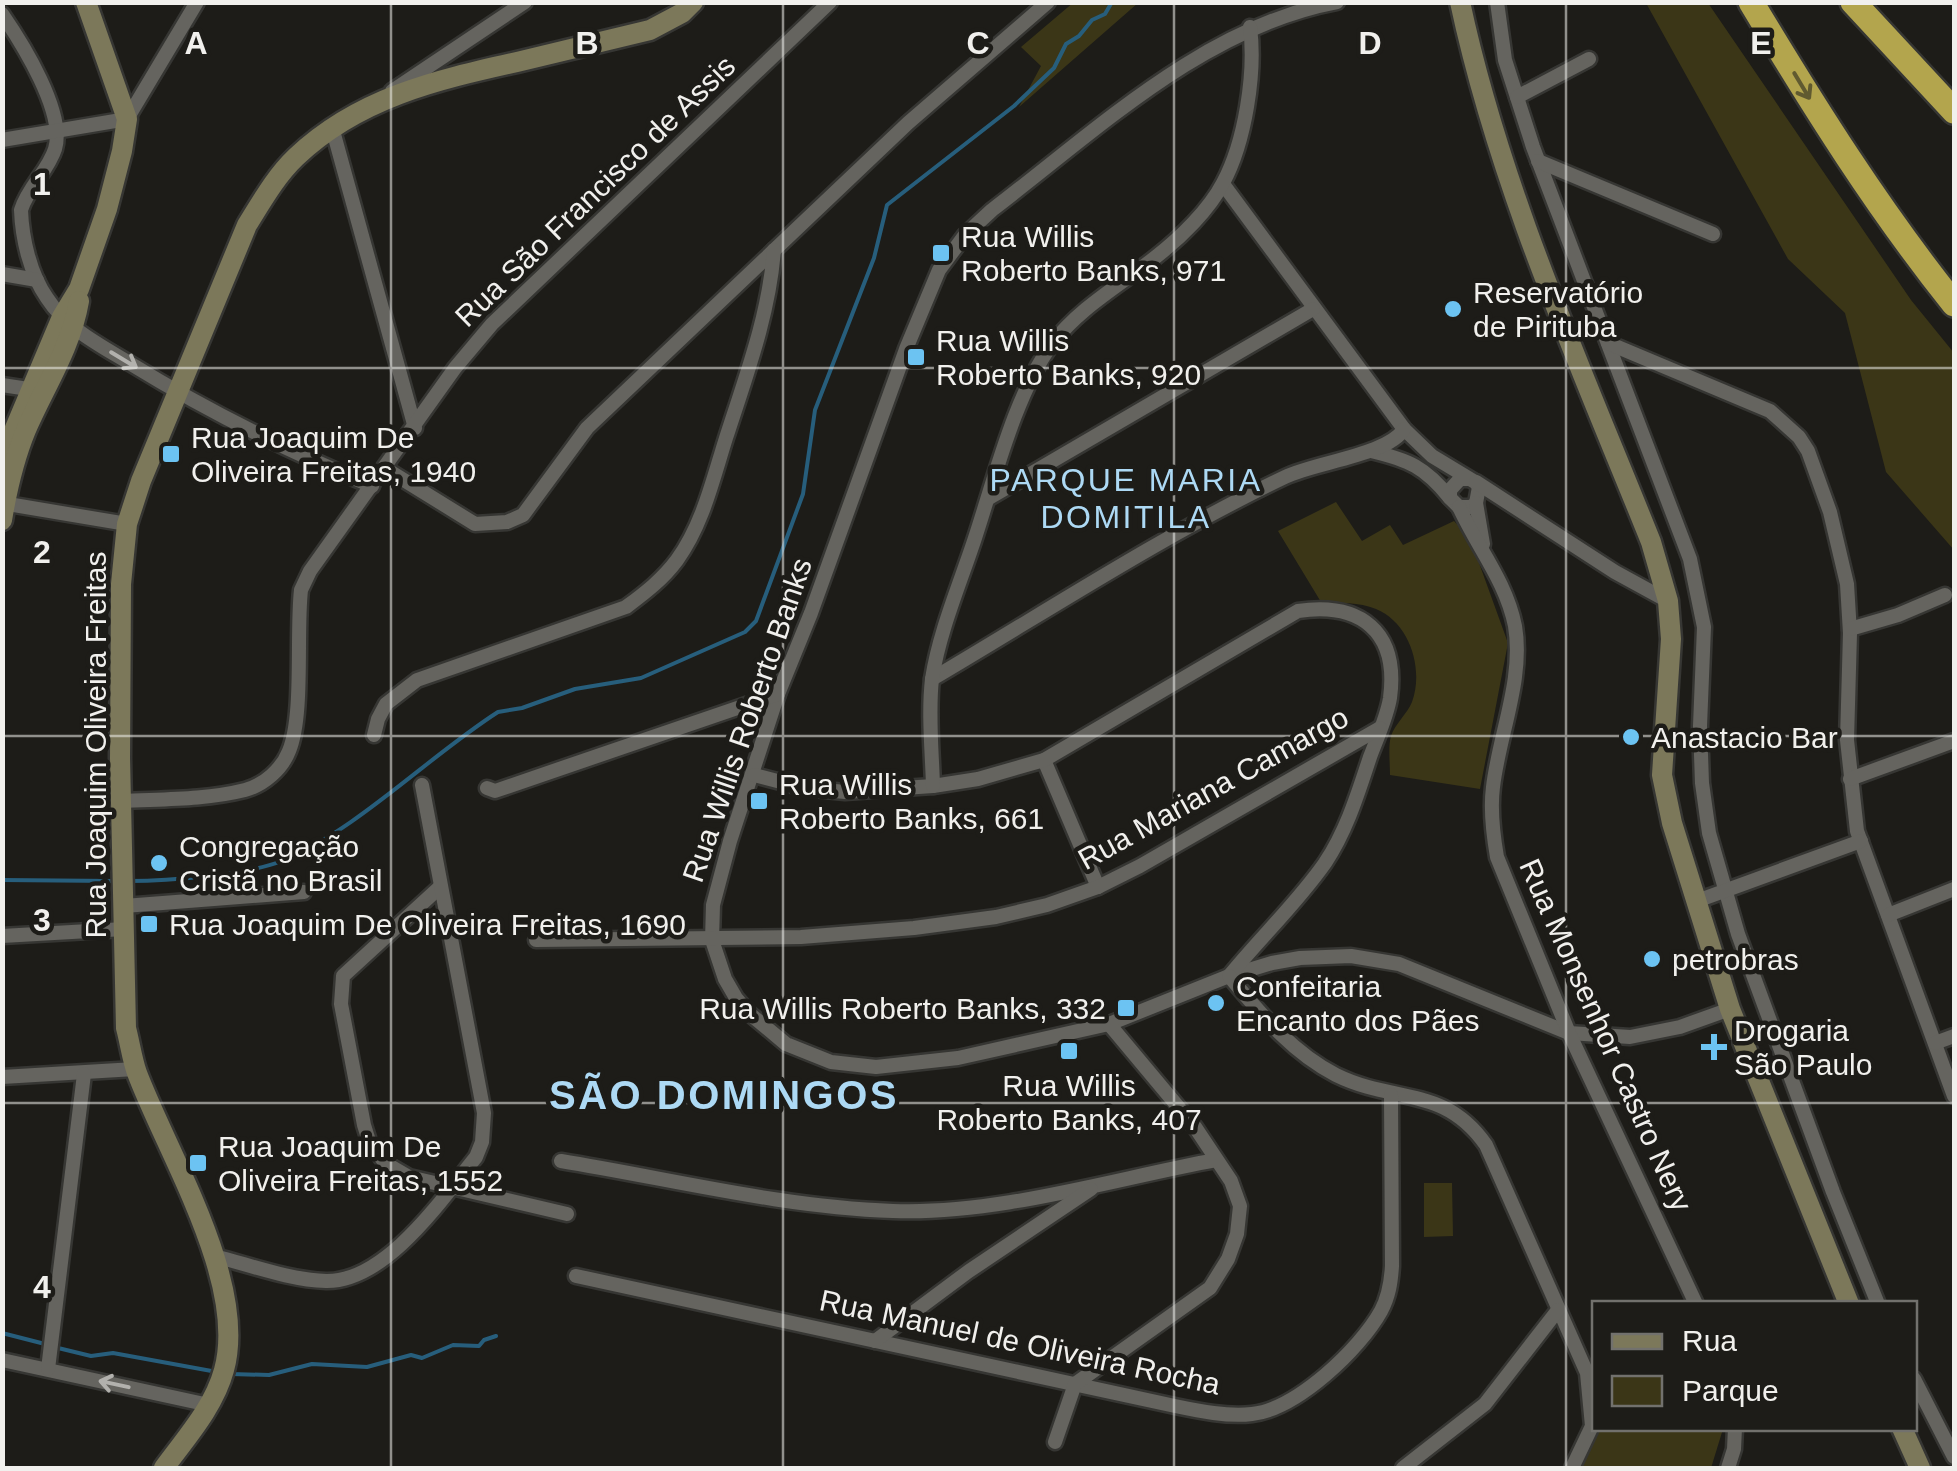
<svg xmlns="http://www.w3.org/2000/svg" width="1957" height="1471" font-family="Arial,sans-serif">
<style>
.green{fill:#3b3617}
.lines{fill:none;stroke-linecap:round;stroke-linejoin:round}
.stream{stroke:#275e7c;stroke-width:4}
.street-casing{stroke:#363633;stroke-width:19}
.secondary-casing{stroke:#363633;stroke-width:25}
.highway-casing{stroke:#363633;stroke-width:30}
.street{stroke:#65645f;stroke-width:14}
.secondary{stroke:#7c785a;stroke-width:20}
.highway{stroke:#b3a54d;stroke-width:25}
.oneway{stroke:#605a30}
.oneway2{stroke:#b2b1ad}
.grid{fill:none;stroke:#f1f0ed;stroke-width:2.5;stroke-opacity:0.55}
.poi-dot{fill:#6cc3f2;stroke:#1d1c18;stroke-width:4}
.labels{text-anchor:middle;dominant-baseline:central;stroke-width:9;stroke-linejoin:round;paint-order:stroke}
.street-label{font-size:30px;fill:#f1f0ed;stroke:#1d1c18}
.poi-label{font-size:30px;fill:#f1f0ed;stroke:#1d1c18;text-anchor:start}
.neighbourhood-label{font-size:32px;letter-spacing:2.5px;fill:#add9f4;stroke:#1d1c18}
.district-label{font-size:40px;font-weight:bold;letter-spacing:2.5px;fill:#add9f4;stroke:#1d1c18}
.grid-label{font-size:32px;text-anchor:middle;font-weight:bold;fill:#f1f0ed;stroke:#1d1c18;stroke-width:9;stroke-linejoin:round;paint-order:stroke}
</style>
<rect width="100%" height="100%" fill="#1d1c18"/>
<g class="green">
<path d="M1074 2 1138 3 1019 107 1041 66 1021 47Z"/>
<path d="M1646 3H1708L1911 300 1954 353V550L1886 472 1845 313 1788 259Z"/>
<path d="M1336 502 1362 541 1390 525 1403 545 1454 521 1470 538 1508 643 1480 789 1390 775C1390 763 1388 746 1391 736 1395 724 1407 714 1412 702 1424 669 1410 623 1376 609 1359 602 1339 603 1321 602L1278 531Z"/>
<path d="M1424 1183H1452L1453 1236 1424 1237Z"/>
<path d="M1598 1429H1723L1711 1468H1578Z"/>
</g>
<g class="lines">
<g class="stream">
<path d="M2 880 114 881"/>
<path d="M129 881C168 881 246 875 282 861 357 830 429 756 498 712L522 708 575 689 641 678 745 632 756 621 803 494 815 410 874 258 887 205 1014 106 1054 68 1066 44 1079 36 1092 20 1105 14 1112 2"/>
<path d="M2 1333 45 1344"/>
<path d="M54 1347 91 1356 113 1353 217 1372"/>
<path d="M231 1374 269 1375 312 1364 367 1367 411 1355 422 1358 453 1345 479 1346 484 1340 496 1336"/>
</g>
<g class="street-casing">
<g id="street">
<path d="M1337 2C1204 27 1097 130 992 210L965 235 939 270 906 349 811 613 778 694 730 841 713 905 712 940 725 979 736 998 750 1014 786 1044 831 1062 876 1067 958 1058 1109 1024 1229 976 1272 963 1300 958 1351 956 1399 964 1569 1033 1630 1037 1680 1027 1730 1009"/>
<path d="M1497 2 1505 60 1533 147 1690 559 1704 627 1700 726 1702 783 1709 833 1738 934 1833 1192 1878 1304"/>
<path d="M2 14C22 43 66 113 55 149 48 171 28 187 21 210 22 238 30 274 47 298 67 329 100 345 131 364 209 412 288 451 372 486"/>
<path d="M392 91 525 2"/>
<path d="M1517 97 1589 59"/>
<path d="M332 127 415 428"/>
<path d="M2 140 127 119 197 2"/>
<path d="M1538 161 1713 234"/>
<path d="M1223 184 1404 429 1432 456 1475 482 1479 487 1476 503 1471 507H1459L1450 498V490L1460 479H1468"/>
<path d="M2 274 37 280"/>
<path d="M1608 343 1770 411 1799 437 1808 451 1830 512 1847 584 1850 633 1847 740 1857 831 1954 1096"/>
<path d="M2 385 35 390"/>
<path d="M1371 451C1409 460 1425 467 1450 498"/>
<path d="M386 469 475 524 507 522 523 515 587 428 908 123 1048 2"/>
<path d="M1476 482 1615 572 1668 601"/>
<path d="M989 498 1313 309"/>
<path d="M2 503 127 524"/>
<path d="M1476 503 1483 544"/>
<path d="M1459 507C1477 547 1506 581 1515 626 1524 679 1499 735 1493 787 1490 810 1493 834 1497 857L1569 1033 1696 1304"/>
<path d="M1850 629 1898 615 1945 595"/>
<path d="M932 679C1049 610 1163 535 1285 477 1316 462 1388 455 1404 429"/>
<path d="M374 735 378 719 386 704 417 680 626 607C645 593 663 579 677 560 703 524 713 479 726 438 746 376 769 315 774 250"/>
<path d="M1044 760 1098 887"/>
<path d="M754 775 804 788 845 792 933 786 978 779 1044 760 1298 611C1360 602 1399 631 1390 698 1387 717 1377 738 1370 757 1358 793 1347 830 1325 863 1297 903 1261 937 1230 975"/>
<path d="M1850 779 1954 741"/>
<path d="M933 786C932 751 928 714 932 679 939 633 959 586 974 541 994 481 1015 394 1052 344 1080 307 1122 284 1157 256 1180 238 1209 210 1223 183 1245 142 1256 73 1250 27"/>
<path d="M487 788 495 791 778 694"/>
<path d="M123 801C164 799 205 800 245 790 264 785 282 769 289 751 304 715 296 634 301 590L310 571 455 368 492 324 830 2"/>
<path d="M440 887 343 976 341 1004 364 1125 369 1141 385 1163 409 1177 567 1214"/>
<path d="M1694 902 1861 841"/>
<path d="M124 906 304 892"/>
<path d="M1888 915 1954 889"/>
<path d="M2 936 124 929"/>
<path d="M536 940 801 937 914 928 996 917 1047 905 1098 887 1140 866 1380 728"/>
<path d="M1229 976C1261 1014 1291 1052 1336 1075 1395 1104 1444 1085 1486 1145L1587 1373 1592 1426 1572 1468"/>
<path d="M1935 1043 1954 1036"/>
<path d="M2 1077 135 1069"/>
<path d="M561 1161C671 1179 781 1207 893 1211 997 1215 1113 1179 1216 1160"/>
<path d="M214 1256C250 1265 290 1280 326 1281 386 1282 442 1199 476 1157L482 1142 484 1113 422 785"/>
<path d="M576 1276 1175 1406C1199 1411 1228 1417 1252 1414 1297 1409 1360 1349 1381 1311 1389 1296 1391 1282 1392 1266L1391 1095"/>
<path d="M875 1341 969 1271 1091 1189"/>
<path d="M2 1360 209 1405"/>
<path d="M48 1369 84 1074"/>
<path d="M1914 1379 1954 1457"/>
<path d="M1055 1442 1075 1384 1210 1288 1228 1259 1237 1234 1240 1206 1231 1181 1195 1127 1109 1024"/>
<path d="M1403 1468 1485 1404 1558 1310"/>
<path d="M1728 1468 1734 1449 1735 1428"/>
</g>
</g>
<g class="secondary-casing">
<g id="secondary">
<path d="M1460 2C1500 189 1580 365 1651 542L1668 601 1671 639 1662 775 1672 823 1730 1009 1849 1304"/>
<path d="M2 459 62 317 79 289 107 209 122 151 127 119 86 2"/>
<path d="M2 520C7 490 14 459 26 430 44 388 71 348 79 301"/>
<path d="M1902 1428 1920 1468"/>
<path d="M164 1468C186 1438 214 1407 224 1370 248 1283 168 1155 137 1073 132 1059 130 1043 126 1028L120 758 121 584 127 524 141 481 247 225C262 201 276 176 296 157 358 98 436 80 517 62 561 51 606 41 650 30L682 13 693 2"/>
</g>
</g>
<g class="highway-casing">
<g id="highway">
<path d="M1751 2C1814 107 1878 209 1954 304"/>
<path d="M1853 2 1954 111"/>
</g>
</g>
<use href="#street" class="street"/>
<use href="#secondary" class="secondary"/>
<use href="#highway" class="highway"/>
</g>
<defs><path id="oneway-shaft" d="M-6 0H5M1.5-3L5.5 0L1.5 3" fill="none" stroke-width="1.6" stroke-linecap="round" stroke-linejoin="round" transform="scale(2.5)"/></defs>
<use class="oneway" href="#oneway-shaft" transform="translate(1802 86) rotate(59)"/>
<g class="oneway2">
<use href="#oneway-shaft" transform="translate(124 360) rotate(31)"/>
<use href="#oneway-shaft" transform="translate(114 1384) rotate(-168)"/>
</g>
<path class="grid" d="M391 2V1468M783 2V1468M1174 2V1468M1566 2V1468M2 368H1954M2 736H1954M2 1103H1954"/>
<g class="poi-dot">
<rect x="931" y="243" width="20" height="20" rx="5"/>
<circle cx="1453" cy="309" r="10"/>
<rect x="906" y="347" width="20" height="20" rx="5"/>
<rect x="161" y="444" width="20" height="20" rx="5"/>
<circle cx="1631" cy="737" r="10"/>
<rect x="749" y="791" width="20" height="20" rx="5"/>
<circle cx="159" cy="863" r="10"/>
<rect x="139" y="914" width="20" height="20" rx="5"/>
<circle cx="1652" cy="959" r="10"/>
<circle cx="1216" cy="1003" r="10"/>
<rect x="1116" y="998" width="20" height="20" rx="5"/>
<path d="M1709 1032h10v10h10v10h-10v10h-10v-10h-10v-10h10z"/>
<rect x="1059" y="1041" width="20" height="20" rx="5"/>
<rect x="188" y="1153" width="20" height="20" rx="5"/>
</g>
<g class="labels">
<g class="street-label">
<text transform="translate(595 191) rotate(-44)">Rua São Francisco de Assis</text>
<text transform="translate(747 720) rotate(-71)">Rua Willis Roberto Banks</text>
<text transform="translate(95 745) rotate(-90)">Rua Joaquim Oliveira Freitas</text>
<text transform="translate(1213 788) rotate(-29)">Rua Mariana Camargo</text>
<text transform="translate(1606 1035) rotate(66)">Rua Monsenhor Castro Nery</text>
<text transform="translate(1020 1342) rotate(12)">Rua Manuel de Oliveira Rocha</text>
</g>
<g class="poi-label">
<text x="961" y="236">Rua Willis<tspan x="961" dy="34">Roberto Banks, 971</tspan></text>
<text x="1473" y="292">Reservatório<tspan x="1473" dy="34">de Pirituba</tspan></text>
<text x="936" y="340">Rua Willis<tspan x="936" dy="34">Roberto Banks, 920</tspan></text>
<text x="191" y="437">Rua Joaquim De<tspan x="191" dy="34">Oliveira Freitas, 1940</tspan></text>
<text x="1651" y="737">Anastacio Bar</text>
<text x="779" y="784">Rua Willis<tspan x="779" dy="34">Roberto Banks, 661</tspan></text>
<text x="179" y="846">Congregação<tspan x="179" dy="34">Cristã no Brasil</tspan></text>
<text x="169" y="924">Rua Joaquim De Oliveira Freitas, 1690</text>
<text x="1672" y="959">petrobras</text>
<text x="1236" y="986">Confeitaria<tspan x="1236" dy="34">Encanto dos Pães</tspan></text>
<text x="1106" y="1008" text-anchor="end">Rua Willis Roberto Banks, 332</text>
<text x="1734" y="1030">Drogaria<tspan x="1734" dy="34">São Paulo</tspan></text>
<text x="1069" y="1085" text-anchor="middle">Rua Willis<tspan x="1069" dy="34">Roberto Banks, 407</tspan></text>
<text x="218" y="1146">Rua Joaquim De<tspan x="218" dy="34">Oliveira Freitas, 1552</tspan></text>
</g>
<g class="neighbourhood-label">
<text x="1126" y="480">PARQUE MARIA<tspan x="1126" dy="37">DOMITILA</tspan></text>
</g>
<g class="district-label">
<text x="724" y="1095">SÃO DOMINGOS</text>
</g>
</g>
<g class="grid-label">
<text x="196" y="54">A</text>
<text x="587" y="54">B</text>
<text x="978" y="54">C</text>
<text x="1370" y="54">D</text>
<text x="1761" y="54">E</text>
<text x="42" y="195">1</text>
<text x="42" y="563">2</text>
<text x="42" y="931">3</text>
<text x="42" y="1298">4</text>
</g>
<rect width="1957" height="1471" fill="none" stroke="#f1f0ed" stroke-width="10"/>
<rect x="1592" y="1301" width="325" height="130" fill="#1d1c18" stroke="#72716d" stroke-width="2.5"/>
<rect x="1612" y="1334" width="50" height="15" fill="#7c785a" stroke="#72716d" stroke-width="2.5"/>
<text x="1682" y="1351" font-size="30" fill="#f1f0ed">Rua</text>
<rect x="1612" y="1376" width="50" height="30" fill="#3b3617" stroke="#72716d" stroke-width="2.5"/>
<text x="1682" y="1401" font-size="30" fill="#f1f0ed">Parque</text>
</svg>
